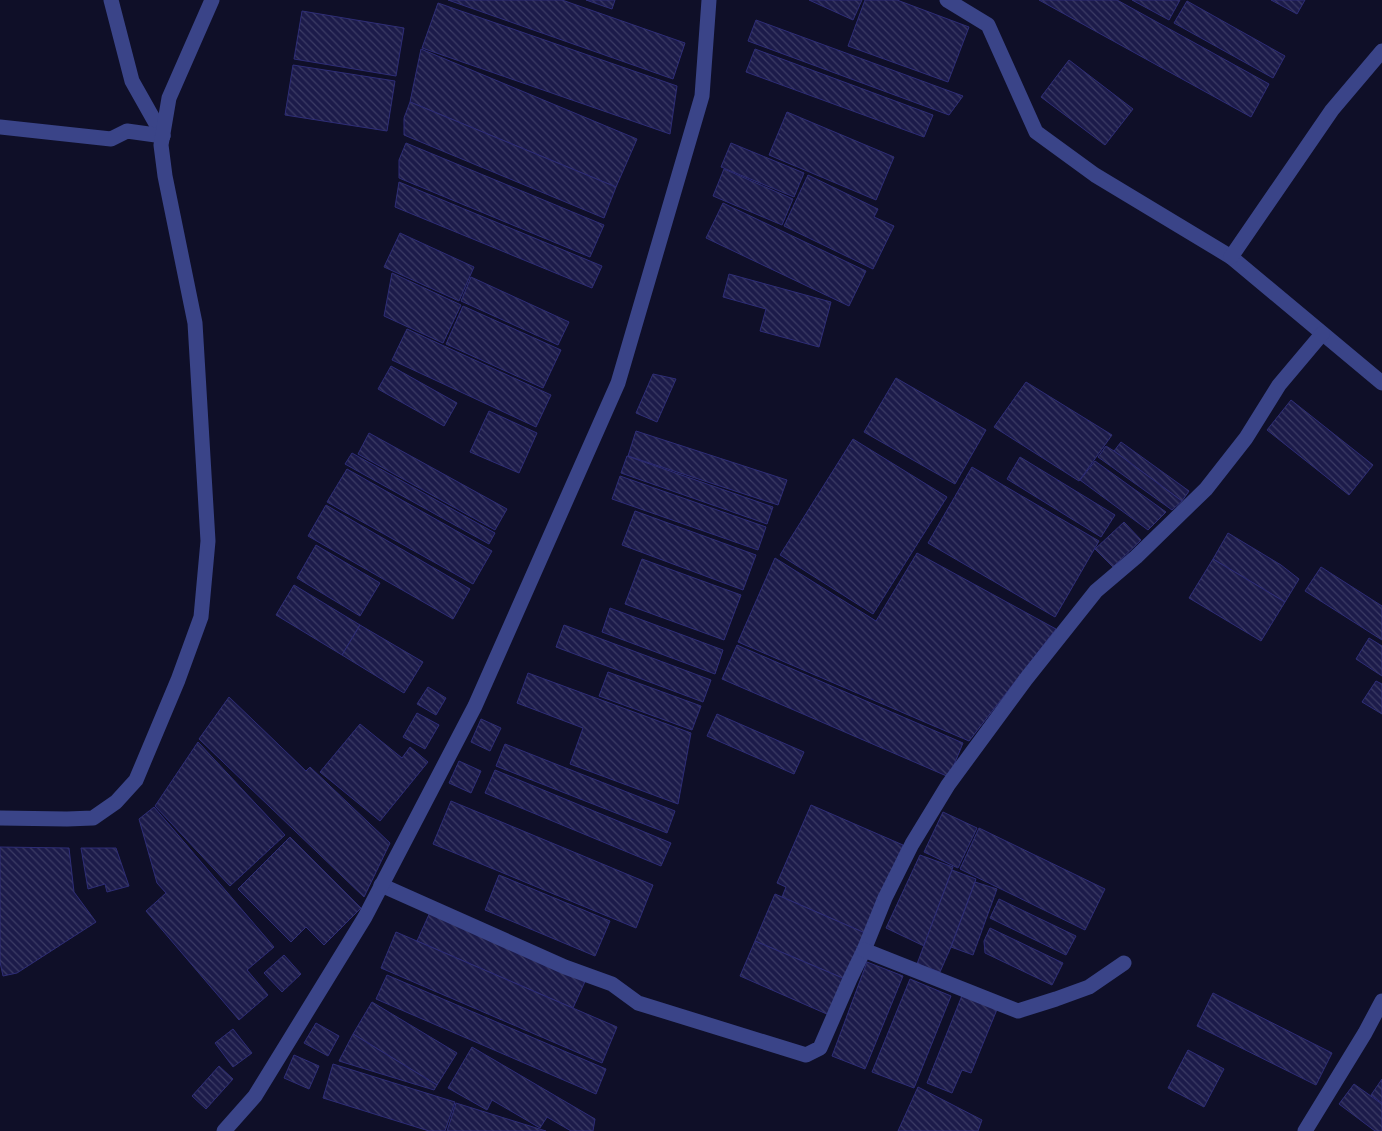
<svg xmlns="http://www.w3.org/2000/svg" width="1382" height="1131" font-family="'Alegreya Sans',sans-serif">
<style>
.building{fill:url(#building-back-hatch);stroke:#2e2d76}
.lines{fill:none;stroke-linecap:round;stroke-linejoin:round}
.minor{stroke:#3a4488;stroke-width:15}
</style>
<defs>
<pattern id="building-back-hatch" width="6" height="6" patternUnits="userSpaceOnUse" patternTransform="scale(1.25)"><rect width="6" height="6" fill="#1c1b4a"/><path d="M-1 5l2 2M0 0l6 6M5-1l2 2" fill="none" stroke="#3c3c65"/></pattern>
</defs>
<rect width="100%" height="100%" fill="#0f0f28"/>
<g class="building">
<path d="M448 0H562L685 43 673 79Z"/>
<path d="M586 0H615L612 9Z"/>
<path d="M809 0H862L853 20Z"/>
<path d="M865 0H897L969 27 948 82 848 46Z"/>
<path d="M1039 0H1117L1269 84 1251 117Z"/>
<path d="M1132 0H1180L1169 20Z"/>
<path d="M1271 0H1305L1297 14Z"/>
<path d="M1187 1 1285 56 1273 78 1174 23Z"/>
<path d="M438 3 677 86 670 134 422 48Z"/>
<path d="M302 11 404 28 396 76 294 59Z"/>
<path d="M756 20 963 96 949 115 748 41Z"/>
<path d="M421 49 637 139 616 187 410 102Z"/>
<path d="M755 49 933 115 924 137 746 72Z"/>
<path d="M1069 60 1133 109 1105 145 1041 97Z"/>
<path d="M293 65 395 81 387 131 285 115Z"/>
<path d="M410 102 616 187 604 218 404 135V118Z"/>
<path d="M787 112 894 157 876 200 769 155Z"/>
<path d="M406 143 604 225 590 257 399 178V160Z"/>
<path d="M731 143 804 173 794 197 721 167Z"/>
<path d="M724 169 793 199 782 225 713 196Z"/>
<path d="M808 175 878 209 874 217 894 226 873 269 784 226Z"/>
<path d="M399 182 602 266 592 288 395 207Z"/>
<path d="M723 203 866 271 849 306 706 238Z"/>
<path d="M400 233 474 267 459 301 384 267Z"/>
<path d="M392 273 461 305 443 343 384 316Z"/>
<path d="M729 274 831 302 819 347 760 331 766 309 723 297Z"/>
<path d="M471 277 569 322 558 345 461 301Z"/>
<path d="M463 306 561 350 543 388 446 344Z"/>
<path d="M407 329 551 395 536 427 392 360Z"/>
<path d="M391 366 457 403 444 426 378 389Z"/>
<path d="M653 374 676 379 657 422 636 413Z"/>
<path d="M896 378 986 430 955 484 864 432Z"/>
<path d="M1026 382 1112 435 1079 481 994 427Z"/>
<path d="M1291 400 1373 465 1349 495 1267 430Z"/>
<path d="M489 411 537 433 519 473 470 452Z"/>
<path d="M636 431 787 480 778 505 628 456Z"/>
<path d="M369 433 507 509 495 530 358 454Z"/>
<path d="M853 439 947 497 873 614 780 555Z"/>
<path d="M1121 442 1189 491 1182 501 1114 451Z"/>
<path d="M1106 446 1114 451 1182 501 1172 510 1098 457Z"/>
<path d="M352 453 495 533 489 544 345 464Z"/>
<path d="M627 456 773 507 767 524 621 473Z"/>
<path d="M1020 457 1115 515 1101 537 1007 479Z"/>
<path d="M1095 461 1166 512 1148 530 1080 480Z"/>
<path d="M972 467 1099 541 1055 617 928 543Z"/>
<path d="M347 469 492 551 473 584 327 502Z"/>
<path d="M620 476 766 527 758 550 612 499Z"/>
<path d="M326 505 470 589 453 619 308 536Z"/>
<path d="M635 511 756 555 743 590 622 545Z"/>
<path d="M1124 522 1141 540 1113 567 1095 549Z"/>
<path d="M1228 533 1281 565 1299 579 1285 602 1213 559Z"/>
<path d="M316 545 380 583 360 616 297 578Z"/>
<path d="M917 553 1056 629 969 741 738 642 775 558 876 621Z"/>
<path d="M642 559 741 595 724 640 625 604Z"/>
<path d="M1213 559 1285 602 1261 641 1189 598Z"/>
<path d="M1321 567 1382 606V640L1305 591Z"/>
<path d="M294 585 360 625 342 655 276 615Z"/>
<path d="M610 608 723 650 715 674 602 632Z"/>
<path d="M360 625 423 662 404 693 342 655Z"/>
<path d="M564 625 711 680 703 702 556 647Z"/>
<path d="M1369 638 1382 646V676L1356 659Z"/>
<path d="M737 645 963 743 949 777 722 679Z"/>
<path d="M608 672 701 706 692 730 599 696Z"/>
<path d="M528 673 691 733 678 804 570 764 583 728 517 703Z"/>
<path d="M1376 681 1382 684V714L1362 702Z"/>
<path d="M428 687 446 698 436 715 417 704Z"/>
<path d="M229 697 306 771 310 767 390 843 364 897 199 739Z"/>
<path d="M417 713 439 725 425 749 403 737Z"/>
<path d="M717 714 804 752 794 774 707 736Z"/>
<path d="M481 719 501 728 490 751 471 742Z"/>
<path d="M360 724 402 758 410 747 428 762 380 821 320 772Z"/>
<path d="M198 742 285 835 230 886 155 806Z"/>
<path d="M505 744 675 811 667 833 496 766Z"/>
<path d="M459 761 481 771 471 793 449 783Z"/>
<path d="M495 770 671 843 661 866 485 793Z"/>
<path d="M451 801 653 885 636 928 433 844Z"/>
<path d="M811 805 903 845 865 933 782 897 786 887 777 883Z"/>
<path d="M154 807 274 947 247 970 268 995 239 1020 146 911 166 893 157 883 139 819Z"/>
<path d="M943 812 977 828 958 868 924 852Z"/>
<path d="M979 828 1105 889 1085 930 960 869Z"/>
<path d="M290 837 361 908 324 945 306 927 291 942 238 889Z"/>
<path d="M0 847 69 848 74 892 96 922 17 973 3 976 0 962Z"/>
<path d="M81 848H116L129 886 107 892 105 884 88 889Z"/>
<path d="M920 855 953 867 924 946 886 928Z"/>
<path d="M952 870 976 879 951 947 940 972 917 964Z"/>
<path d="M499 875 610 921 595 956 485 910Z"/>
<path d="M975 882 997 889 973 955 951 947Z"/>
<path d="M775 894 865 933 845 979 755 941Z"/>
<path d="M999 899 1076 936 1066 955 990 918Z"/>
<path d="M431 910 587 977 573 1008 417 941Z"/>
<path d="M990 928 1063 963 1052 985 985 953 984 941Z"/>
<path d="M396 932 617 1027 602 1063 381 968Z"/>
<path d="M755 941 845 979 829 1015 740 976Z"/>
<path d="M284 955 301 974 282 992 264 973Z"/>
<path d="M867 962 903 976 865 1069 832 1056Z"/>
<path d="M387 975 606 1069 596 1094 376 999Z"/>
<path d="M910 979 951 996 914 1088 872 1072Z"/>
<path d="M963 993 998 1007 971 1073 962 1070 952 1093 927 1083Z"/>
<path d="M1213 993 1332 1053 1316 1085 1197 1026Z"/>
<path d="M372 1002 457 1053 437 1085 353 1034Z"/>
<path d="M316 1023 339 1036 328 1056 304 1043Z"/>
<path d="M233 1029 252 1053 233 1067 215 1043Z"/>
<path d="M353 1034 437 1085 434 1090 339 1061Z"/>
<path d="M472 1047 595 1119 593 1131H571L547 1117 540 1128 492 1100 487 1110 448 1088Z"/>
<path d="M1188 1050 1224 1069 1204 1107 1168 1088Z"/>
<path d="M294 1055 319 1066 309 1089 284 1078Z"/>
<path d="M333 1064 455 1102 445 1131H429L323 1098Z"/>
<path d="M219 1066 233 1079 206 1109 192 1096Z"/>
<path d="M1382 1079V1103L1371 1095Z"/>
<path d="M1354 1084 1382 1104V1131H1375L1339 1104Z"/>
<path d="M918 1087 982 1120 978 1131H898Z"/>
<path d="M456 1103 546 1131H447Z"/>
</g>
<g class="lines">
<g class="minor">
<path d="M111 0 132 81 163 136"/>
<path d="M947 0 988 25 1036 132 1095 175 1231 257 1382 383"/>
<path d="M0 127 111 139 127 131 163 136"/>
<path d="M1231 257 1332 110 1382 51"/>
<path d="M0 818 67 819 93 818 116 802 136 780 178 680 201 617 208 541 195 323 165 176 161 145 169 98 212 0"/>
<path d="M381 885 565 967 612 984 638 1003 806 1055 820 1048 850 979 864 950 885 898 912 844 948 785 1026 679 1096 591 1136 557 1206 489 1246 438 1279 385 1322 334"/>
<path d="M864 950 1018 1011 1056 999 1089 987 1124 963"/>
<path d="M224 1131 255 1096 365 917 475 706 618 383 702 96 709 0"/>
<path d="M1305 1131 1365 1033 1382 1001"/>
</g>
</g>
</svg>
